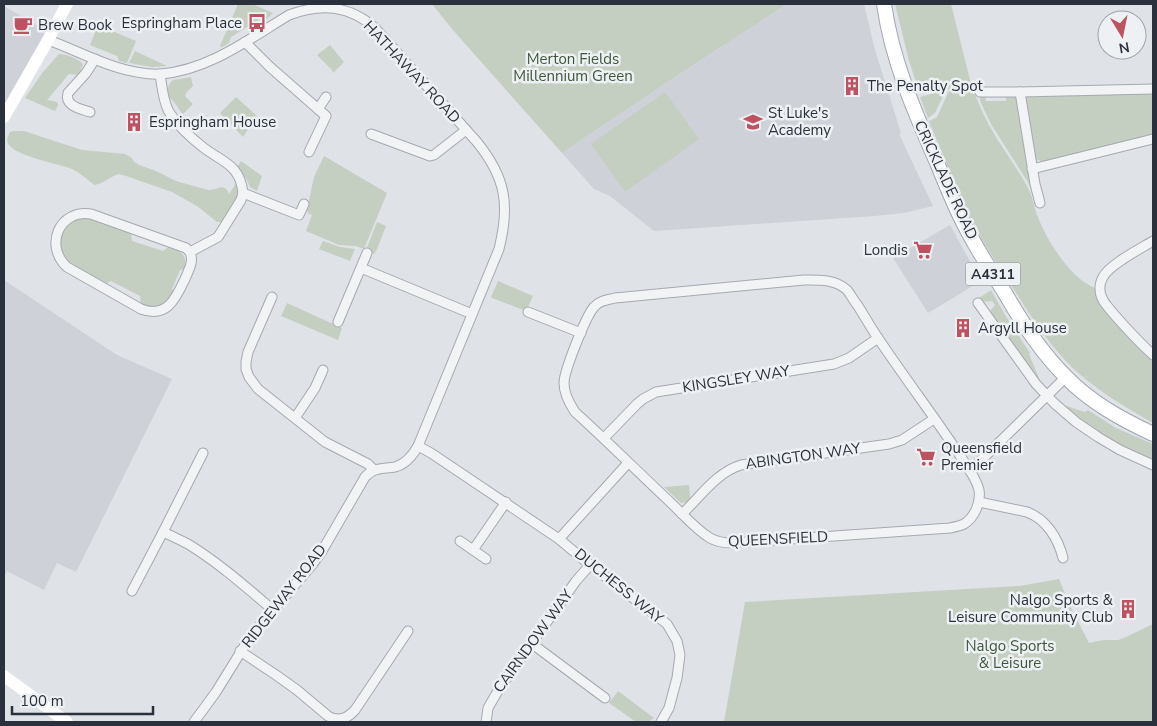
<svg xmlns="http://www.w3.org/2000/svg" width="1157" height="726" font-family="'Nunito Sans',sans-serif">
<style>
.built{fill:#ced1d8}
.green{fill:#c5cfc1}
.lines{fill:none;stroke-linecap:round;stroke-linejoin:round}
.minor-casing{stroke:#a5a9b0;stroke-width:11}
.primary-casing{stroke:#a0a6b1;stroke-width:16}
.minor{stroke:#f1f3f5;stroke-width:9}
.secondary{stroke:#fff;stroke-width:12}
.primary{stroke:#fff;stroke-width:14}
.labels{text-anchor:middle;dominant-baseline:central;stroke-width:5;stroke-linejoin:round;paint-order:stroke}
.shield{fill:#eef1f4;stroke:#656a73;stroke-width:1}
.shield-label{font-size:14px;font-weight:bold;fill:#2a303c}
.poi-label{font-size:15px;fill:#2a303c;stroke:#eef1f4;text-anchor:start}
.park-label{font-size:15px;fill:#3e5639;stroke:#eef1f4}
.street-label{font-size:15px;fill:#2a303c;stroke:#eef1f4}
</style>
<rect width="100%" height="100%" fill="#dfe2e7"/>
<g class="built">
<path d="M787 4H864L875 50 901 133 899 134 933 206 904 213 874 216 654 231 610 196 594 189 562 153 678 75Z"/>
<path d="M4 6 47 31 4 107Z"/>
<path d="M950 225 981 281 928 313 893 258Z"/>
<path d="M4 280 117 355 172 379 76 572 57 563 44 590 7 571 4 577Z"/>
</g>
<g class="green">
<path d="M238 4H252L273 13 266 20 260 19 231 37 229 43 222 47H220V46Z"/>
<path d="M432 4H787L678 75 562 153 452 29Z"/>
<path d="M895 4H951L972 88 938 90 920 94 909 61Z"/>
<path d="M98 25 136 41 127 63 119 61 117 56 90 45Z"/>
<path d="M330 45 344 62 333 73 332 70 317 55Z"/>
<path d="M135 51 165 65 166 66 152 67 129 63Z"/>
<path d="M59 54C66 54 79 59 83 64L79 75 69 74 47 100 57 102 58 105 55 111 25 98 43 72Z"/>
<path d="M191 77 193 86 187 92 185 96 193 104 183 114C178 110 175 100 169 98 167 91 167 85 173 80Z"/>
<path d="M973 90C978 102 983 114 989 125 1001 147 1017 167 1029 190 1033 198 1034 207 1037 215 1047 241 1070 278 1095 288L1098 296 1127 333 1153 360V423C1126 408 1100 392 1077 372 1056 353 1039 328 1023 304 1009 281 993 259 980 236 960 200 945 160 929 121L937 117 949 91Z"/>
<path d="M665 92 699 139 625 192 591 144Z"/>
<path d="M938 92H945L935 113 928 118 920 97Z"/>
<path d="M1153 92V135L1041 162 1039 160 1034 161 1024 99 1026 96Z"/>
<path d="M1006 94H1014L1018 97 1032 187H1031L991 124 981 103 979 95H985L986 101H1006Z"/>
<path d="M236 97 257 116 243 137 220 113Z"/>
<path d="M14 131H24L82 150 125 154 132 158 134 162 139 165 156 171 176 181 208 190C217 191 224 181 229 194L237 182C238 185 238 188 238 191 238 200 227 215 222 222H217L197 206 172 192 126 176 119 174C110 176 104 184 94 185 87 179 80 173 72 169 56 163 20 157 10 146 5 142 8 136 10 132Z"/>
<path d="M324 156 387 193 364 249 356 246 339 245 306 231 312 215 308 213 307 210 314 177Z"/>
<path d="M241 161 262 176 257 191 250 187 247 180 238 166Z"/>
<path d="M88 217 131 233 132 241 163 251 170 246C180 250 189 257 184 269L180 270 172 289 174 292C165 306 157 310 141 306L140 296 111 281 104 285C94 279 79 273 70 265 58 256 57 233 69 223 75 219 81 218 88 217Z"/>
<path d="M377 222 386 226 377 249 374 254 366 250Z"/>
<path d="M323 241 340 247 355 249 350 261 319 249Z"/>
<path d="M498 281 533 296 526 311 492 298 491 297Z"/>
<path d="M991 290 1005 315 1030 353 1029 354 1039 378 1037 379 991 315V310L995 305 992 301 985 302 979 298Z"/>
<path d="M287 303 342 328 338 340 281 316Z"/>
<path d="M1060 404 1085 412 1088 410 1116 428 1153 444V461L1119 445 1095 432Z"/>
<path d="M689 485 690 498 687 502 681 503 664 487Z"/>
<path d="M1059 579 1072 610 1089 643 1103 640H1118L1126 637 1153 624V722H724L745 602 1020 586Z"/>
<path d="M618 691 654 718 648 722H636L609 703Z"/>
</g>
<g class="lines">
<g class="minor-casing">
<g id="minor">
<path d="M48 40C71 48 93 60 116 67 128 71 148 75 161 74 209 70 249 39 289 15 321 3 349 5 375 28L477 142C506 178 510 205 499 249L418 446C413 455 406 464 395 467 382 469 374 467 365 477L322 551 312 565 250 637 216 692 194 722"/>
<path d="M245 42 270 67 326 116 309 152"/>
<path d="M160 74C162 87 163 101 169 112 178 126 191 138 204 148 224 163 240 165 243 193"/>
<path d="M980 92H1020L1153 89"/>
<path d="M1020 92 1035 184 1040 203"/>
<path d="M318 109 326 97"/>
<path d="M90 112C81 109 64 106 68 93L86 73 95 59"/>
<path d="M371 134 430 156 434 155 466 130"/>
<path d="M1032 169 1153 139"/>
<path d="M1153 241C1140 249 1110 264 1103 277 1099 284 1099 293 1103 300 1105 304 1109 308 1112 312 1125 327 1139 342 1153 355"/>
<path d="M190 252 186 248 91 214C59 209 44 246 67 267L141 309C167 319 176 298 185 279 189 269 194 262 190 252L218 237 241 200 243 193 299 215 304 204"/>
<path d="M361 268 472 314"/>
<path d="M804 280C819 280 835 279 847 290 851 295 854 301 858 306 865 317 871 328 878 338 904 377 933 415 959 454 966 465 976 477 979 490 981 502 975 517 964 524 960 526 955 527 950 528L732 543C725 543 717 542 710 538 695 529 683 514 670 502 638 472 607 441 575 412 569 403 564 394 564 383 564 371 586 316 594 307 599 301 606 300 615 298Z"/>
<path d="M272 297 248 352 246 362V369L249 377 258 389 325 442 368 464 374 470"/>
<path d="M978 303 1036 384 1054 403 1076 422 1098 437 1120 450 1153 465"/>
<path d="M528 312 581 333"/>
<path d="M338 322 367 253"/>
<path d="M295 418 315 388 323 370"/>
<path d="M604 438 637 404 643 399 656 392 834 364 849 358 878 338"/>
<path d="M418 446 431 453 559 539 590 565 667 624 677 641 680 655 677 678 669 708 661 722"/>
<path d="M970 471 1066 377"/>
<path d="M979 502 1027 512C1046 519 1058 538 1063 558"/>
<path d="M682 514C700 497 717 472 741 465L889 444 902 440 934 419"/>
<path d="M163 532C172 536 180 540 188 544 219 563 246 587 273 610"/>
<path d="M559 539 628 463"/>
<path d="M460 541 486 559"/>
<path d="M473 550 506 502"/>
<path d="M132 591 163 532 203 453"/>
<path d="M531 643 605 698"/>
<path d="M240 651 276 675 297 690 328 716C338 722 347 719 355 710L408 631"/>
<path d="M486 722 488 708 499 689 576 581 590 565"/>
</g>
</g>
<g class="primary-casing">
<path id="primary" d="M884 4C892 61 915 113 938 165 946 185 954 205 964 224 976 248 991 271 1005 293 1022 323 1040 351 1065 376 1090 402 1121 419 1153 434"/>
</g>
<use href="#minor" class="minor"/>
<g class="secondary">
<path d="M4 117 48 40 67 4"/>
<path d="M4 676 67 722"/>
</g>
<use href="#primary" class="primary"/>
</g>
<defs>
<g id="bus-bare" transform="scale(1.5)"><path d="M-5-6H5V4H4V6H2V4H-2V6H-4V4H-5ZM-3.5-4V0h7V-4ZM-3.5 1.2v1.5H-2V1.2ZM2 1.2v1.5H3.5V1.2Z" fill="#bd5261" stroke="#eef1f4" stroke-width="2.5" paint-order="stroke"/></g>
<g id="cafe-bare" transform="scale(1.5)"><path d="M-5.5-4.5H6V0H3Q3 3.5 0 3.5H-2.5Q-5.5 3.5-5.5 0ZM3-3.2v2h1.7v-2ZM-6 4.5H4V6H-6Z" fill="#bd5261" stroke="#eef1f4" stroke-width="2.5" paint-order="stroke"/></g>
<g id="building-bare" transform="scale(1.5)"><path d="M-4-6H4V6H1V3H-1V6H-4ZM-2.5-4.3h1.7v1.8h-1.7ZM.8-4.3h1.7v1.8H.8ZM-2.5-1h1.7V.8h-1.7ZM.8-1h1.7V.8H.8Z" fill="#bd5261" stroke="#eef1f4" stroke-width="2.5" paint-order="stroke"/></g>
<g id="school-bare" transform="scale(1.5)"><path d="M0-5L7-2L0 1L-7-2ZM-4 1L0 2.5L4 1V4Q0 6-4 4Z" fill="#bd5261" stroke="#eef1f4" stroke-width="2.5" paint-order="stroke"/></g>
<g id="supermarket-bare" transform="scale(1.5)"><path d="M-6-5.5h2.5l.6 2H6L4.5 2H-2.5L-4.4-4H-6ZM-1.5 3.2a1.3 1.3 0 1 0 .1 0ZM3 3.2a1.3 1.3 0 1 0 .1 0Z" fill="#bd5261" stroke="#eef1f4" stroke-width="2.5" paint-order="stroke"/></g>
</defs>
<g fill-rule="evenodd">
<use href="#bus-bare" x="257" y="23"/>
<use href="#cafe-bare" x="23" y="25"/>
<use href="#building-bare" x="852" y="86"/>
<use href="#building-bare" x="134" y="122"/>
<use href="#school-bare" x="753" y="122"/>
<use href="#supermarket-bare" x="923" y="250"/>
<use href="#building-bare" x="963" y="328"/>
<use href="#supermarket-bare" x="926" y="457"/>
<use href="#building-bare" x="1128" y="609"/>
</g>
<g class="labels">
<rect class="shield" x="965.5" y="262.5" width="55" height="23" rx="4"/>
<g class="shield-label">
<text x="993" y="274">A4311</text>
</g>
<g class="poi-label">
<text x="242" y="23" text-anchor="end">Espringham Place</text>
<text x="38" y="25">Brew Book</text>
<text x="867" y="86">The Penalty Spot</text>
<text x="768" y="113">St Luke's<tspan x="768" dy="17">Academy</tspan></text>
<text x="149" y="122">Espringham House</text>
<text x="908" y="250" text-anchor="end">Londis</text>
<text x="978" y="328">Argyll House</text>
<text x="941" y="448">Queensfield<tspan x="941" dy="17">Premier</tspan></text>
<text x="1113" y="600" text-anchor="end">Nalgo Sports &amp;<tspan x="1113" dy="17">Leisure Community Club</tspan></text>
</g>
<g class="park-label">
<text x="573" y="59">Merton Fields<tspan x="573" dy="17">Millennium Green</tspan></text>
<text x="1010" y="646">Nalgo Sports<tspan x="1010" dy="17">&amp; Leisure</tspan></text>
</g>
<g class="street-label">
<text transform="translate(412 72) rotate(47)">HATHAWAY ROAD</text>
<text transform="translate(946 180) rotate(65)">CRICKLADE ROAD</text>
<text transform="translate(736 379) rotate(-9)">KINGSLEY WAY</text>
<text transform="translate(803 456) rotate(-8)">ABINGTON WAY</text>
<text transform="translate(778 539) rotate(-3)">QUEENSFIELD</text>
<text transform="translate(619 586) rotate(39)">DUCHESS WAY</text>
<text transform="translate(284 596) rotate(-52)">RIDGEWAY ROAD</text>
<text transform="translate(533 641) rotate(-54)">CAIRNDOW WAY</text>
</g>
</g>
<rect width="1157" height="726" fill="none" stroke="#2a303c" stroke-width="10"/>
<g transform="translate(1122 35) rotate(170)"><circle r="24" fill="#eef1f4" stroke="#a0a4aa"/>
<path d="M0-4L9 19L0 12L-9 19Z" fill="#bd5261"/>
<text y="-8" font-size="14" font-weight="bold" text-anchor="middle" fill="#2a303c">N</text>
</g>
<path d="M12 706v8h141v-8" fill="none" stroke="#2a303c" stroke-width="2.5"/>
<text x="20" y="706" font-size="15" fill="#2a303c" stroke="#eef1f4" stroke-width="4" paint-order="stroke">100 m</text>
</svg>
